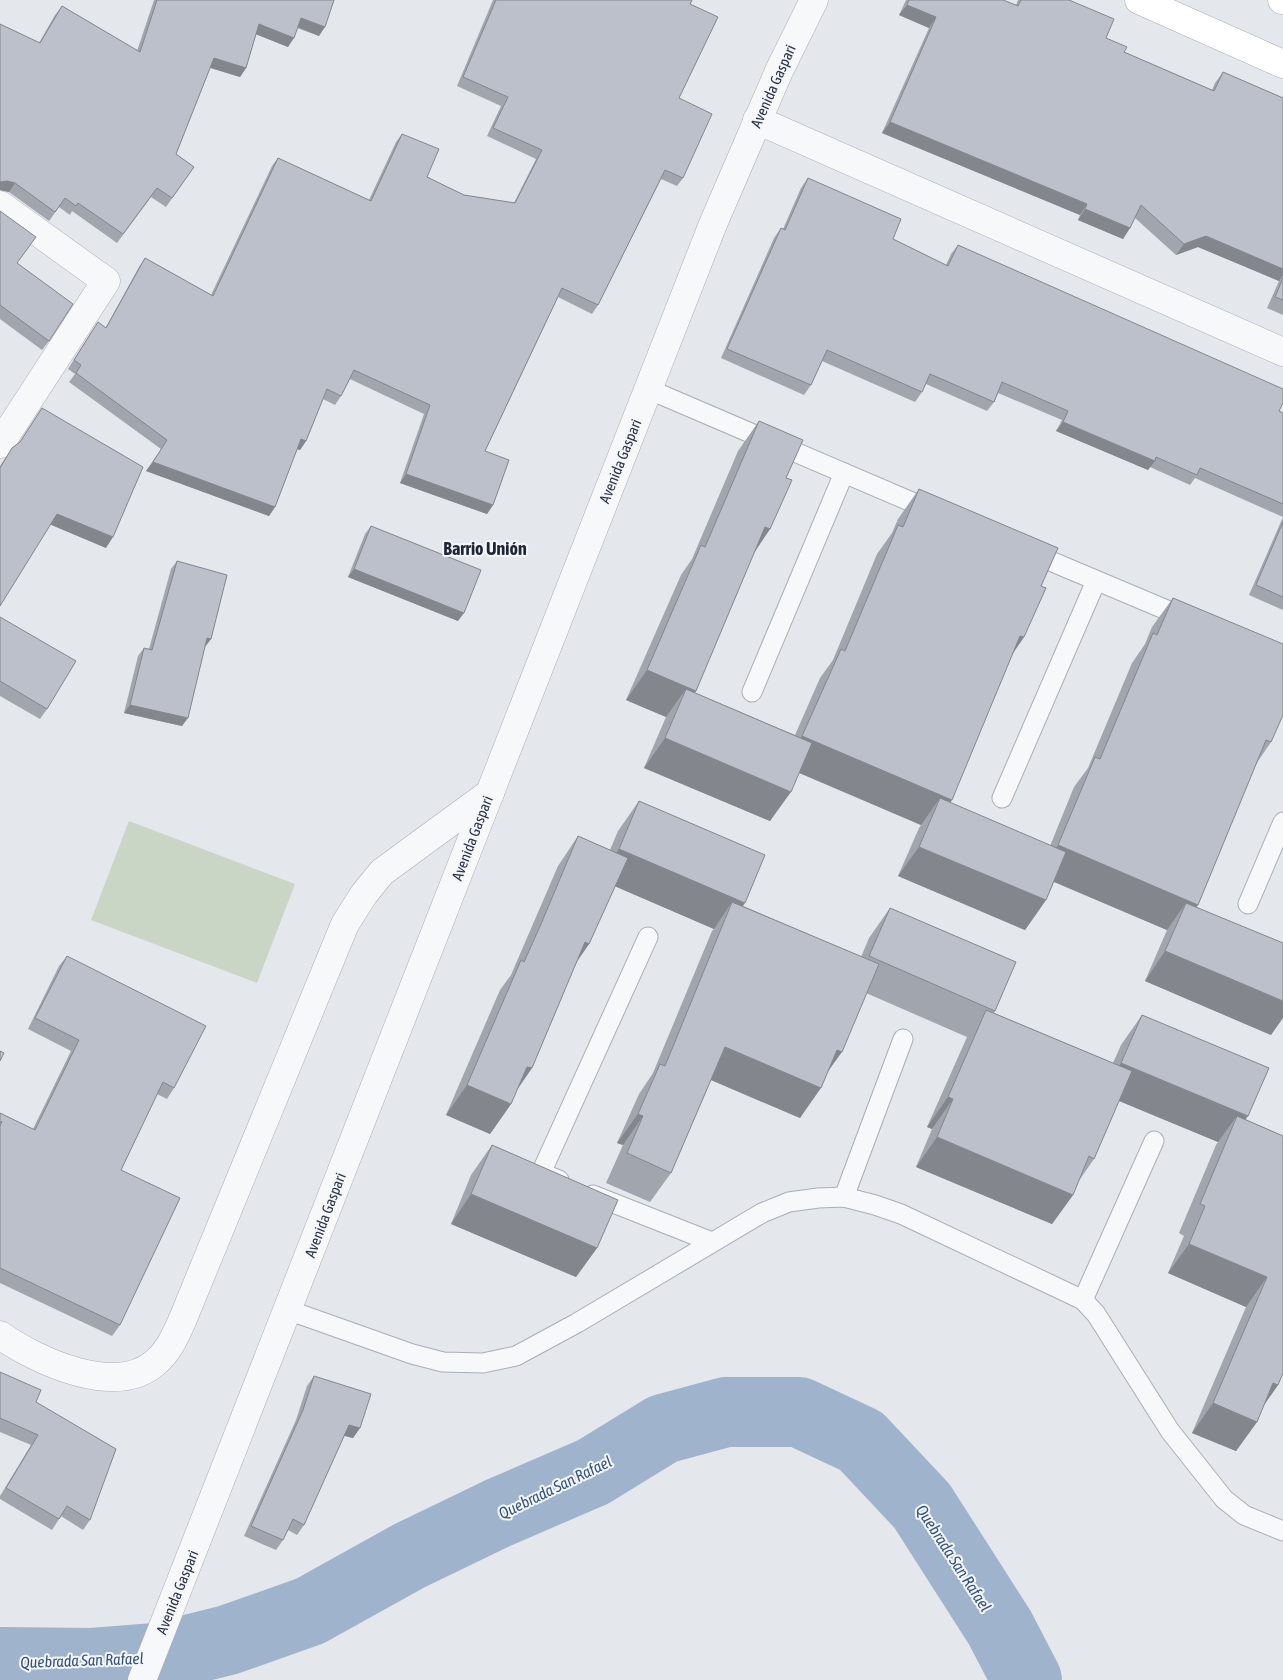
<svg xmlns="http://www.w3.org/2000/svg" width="1283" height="1680" font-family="'Asap Condensed',sans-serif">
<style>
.green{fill:#c9d6c5}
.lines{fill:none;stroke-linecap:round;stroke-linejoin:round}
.river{stroke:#9fb4cc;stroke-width:70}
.lane-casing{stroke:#a9aeb7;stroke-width:21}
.street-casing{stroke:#a9aeb7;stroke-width:29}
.primary-casing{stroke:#a3abb8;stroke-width:29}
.lane{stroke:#f7f8fa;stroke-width:19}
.street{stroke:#f7f8fa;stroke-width:28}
.primary{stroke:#fff;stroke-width:28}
.wall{fill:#a1a5ae}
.shaded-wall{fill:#83868d}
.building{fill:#bbc0ca;stroke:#83868d}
.labels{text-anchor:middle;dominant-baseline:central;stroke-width:4;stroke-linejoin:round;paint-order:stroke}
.street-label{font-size:15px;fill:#2b3445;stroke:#f4f6f9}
.water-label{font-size:16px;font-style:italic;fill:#34527a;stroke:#f4f6f9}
.quarter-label{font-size:18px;font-weight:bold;fill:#1d2536;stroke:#f4f6f9}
</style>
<rect width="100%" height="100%" fill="#e4e7ec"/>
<path class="green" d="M129 821 295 884 257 983 91 920Z"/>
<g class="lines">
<path class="river" d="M0 1662 92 1663 156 1658 228 1640 310 1611 409 1556 498 1513 593 1472 663 1429 726 1412H799L861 1441 922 1506 1000 1628 1027 1680"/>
<g class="lane-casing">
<g id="lane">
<path d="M648 389 935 512"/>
<path d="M1029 552 1188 619"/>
<path d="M752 692 844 473"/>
<path d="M1002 798 1096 581"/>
<path d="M1248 904 1283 822"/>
<path d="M559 1180 541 1173 648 937"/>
<path d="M593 1195 712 1242"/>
<path d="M844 1197 903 1039"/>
<path d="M1083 1300 1154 1141"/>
<path d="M288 1310 412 1354 443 1362 483 1363 516 1356 577 1323 762 1213 789 1202 818 1198 844 1197 875 1205 901 1214 1083 1300 1096 1314 1170 1431 1224 1499 1244 1515 1283 1531"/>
</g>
</g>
<g class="street-casing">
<g id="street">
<path d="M757 120 1283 352"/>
<path d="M0 205 106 281 0 444"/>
<path d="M0 1335C37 1361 116 1398 156 1362 169 1351 175 1336 182 1321L345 924 364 894 382 872 490 793"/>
<path d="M142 1680 713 224 779 71 814 0"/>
</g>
</g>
<g class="primary-casing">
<g id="primary">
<path d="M1139 0 1283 64"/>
<path d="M1282 0H1283"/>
</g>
</g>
<use href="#lane" class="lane"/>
<use href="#street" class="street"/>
<use href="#primary" class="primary"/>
</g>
<g class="wall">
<path d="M154 0H334L319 36 297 28 288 47 256 34 246 68 240 77 210 68 176 154 194 167 166 207 151 197 117 243 72 211 70 215 59 207 49 221 9 192 0 190V24L39 43 55 15 62 6 137 51Z"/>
<path d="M493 0H692L690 4 679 98 683 178 677 186 661 179 598 305 592 314 558 297 485 451 493 505 487 514 400 483 424 414 350 379 341 396 335 405 323 399 306 441 300 450 297 449 275 507 269 516 146 471 161 449 69 382 75 374 68 369 92 331 106 327 139 267 145 258 211 295 272 166 278 158 369 200 396 142 402 134 427 177 464 195 514 203 536 159 487 136 501 106 457 86Z"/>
<path d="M906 0H1003L1016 5 1018 0H1069L1106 38 1124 52 1212 90 1215 83 1223 72 1283 98V315L1267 308 1279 281 1198 247 1176 255 1135 218 1130 228 1123 239 1078 220 1080 215 882 133 929 28 899 15Z"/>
<path d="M808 178 893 239 946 265 951 254 958 245 1283 413V610L1249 595 1283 517 1195 478 1190 485 1150 467 1148 470 1056 431 1062 420 998 393 994 402 987 411 926 384 922 392 915 402 822 361 811 385 804 395 721 358 774 238 781 228 783 229 801 188Z"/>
<path d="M0 211 17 263 49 341 42 350 0 319Z"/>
<path d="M42 408 106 548 50 524 0 606V466L12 448 19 443Z"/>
<path d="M759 421 786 478 770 529 755 550 695 693 795 735 820 678 833 660 877 554 892 533 898 519 919 489 1041 586 1024 637 1012 655 950 803 1050 846 1074 787 1088 768 1132 663 1145 644 1152 627 1173 598 1271 742 1256 764 1196 907 1271 1035 1145 981 1167 930 1054 882 1046 900 1025 930 898 876 919 828 921 825 799 773 770 821 644 768 666 717 626 700 681 575 692 559 738 451Z"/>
<path d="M371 526 458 621 348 577 365 534Z"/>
<path d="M177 561 211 639 205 646 182 726 124 713 138 656 144 648 149 649 171 569Z"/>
<path d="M0 617 47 709 40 719 0 696Z"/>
<path d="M639 801 743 906 861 957 869 938 890 908 995 1011 994 1013 1113 1063 1121 1045 1142 1015 1245 1119 1283 1136 1278 1385 1264 1405 1257 1422 1236 1451 1192 1433 1246 1307 1168 1273 1184 1236 1179 1233 1216 1145 1218 1142 1119 1101 1094 1159 1078 1182 1073 1195 1052 1224 916 1167 932 1129 927 1127 967 1037 866 993 828 1072 800 1118 711 1080 671 1173 650 1202 606 1183 623 1145 617 1143 639 1094 653 1073 712 931 714 929 615 886 589 944 576 963 532 1068 517 1090 511 1104 490 1134 446 1115 500 990 511 975 520 954 558 866 578 836 610 850 618 831Z"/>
<path d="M67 956 174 1088 167 1099 157 1094 121 1170 120 1325 112 1336 0 1283V1113L33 1129 71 1051 28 1029 59 966Z"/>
<path d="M492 1145 597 1248 576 1277 451 1224 471 1175Z"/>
<path d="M0 1372 36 1402 90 1520 83 1530 61 1516 52 1530 0 1499V1496L31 1445 0 1432Z"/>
<path d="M314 1376 360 1428 353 1438 344 1436 304 1525 297 1535 288 1530 283 1540 276 1550 244 1536 296 1420 307 1386Z"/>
</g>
<g class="shaded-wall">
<path d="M907 5 936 17 929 28 899 15Z"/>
<path d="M301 18 325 27 319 36 295 26Z"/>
<path d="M259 24 294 38 288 47 253 33Z"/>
<path d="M214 58 246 68 240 77 208 67Z"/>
<path d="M890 122 1087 204 1080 215 882 133Z"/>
<path d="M7 181 15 183 9 192 0 190V182Z"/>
<path d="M1085 209 1130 228 1123 239 1078 220Z"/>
<path d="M1206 236 1283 269V275L1279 281 1198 247 1176 255 1184 244Z"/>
<path d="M1063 422 1155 461 1148 470 1056 431Z"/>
<path d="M301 439 306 441 300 450 294 448Z"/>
<path d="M153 462 275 507 269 516 146 471Z"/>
<path d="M406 474 493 505 487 514 400 483Z"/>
<path d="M57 514 113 537 106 548 49 524Z"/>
<path d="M765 527 770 529 750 559Z"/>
<path d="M354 569 464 613 458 621 348 577Z"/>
<path d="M1020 636 1024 637 1003 667Z"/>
<path d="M207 638 211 639 205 647Z"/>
<path d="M647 670 696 691 676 720 686 689 666 717 626 700Z"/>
<path d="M130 705 188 718 182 726 124 713Z"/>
<path d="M802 736 952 800 931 830 940 798 921 825 781 765Z"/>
<path d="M665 738 791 792 770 821 644 768Z"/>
<path d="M1058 845 1198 905 1177 935 1186 903 1167 930 1038 875Z"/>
<path d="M919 847 1046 900 1025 930 898 876Z"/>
<path d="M619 849 745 903 724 933 732 902 714 929 598 879Z"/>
<path d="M585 942 589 944 568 974Z"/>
<path d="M1165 951 1283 1001V1018L1271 1035 1145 981Z"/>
<path d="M725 1047 821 1088 800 1118 704 1077Z"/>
<path d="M837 1050 842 1052 821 1081Z"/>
<path d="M1121 1063 1248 1116 1227 1146 1237 1116 1218 1142 1100 1093Z"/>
<path d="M527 1067 532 1068 511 1098Z"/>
<path d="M467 1085 511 1104 490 1134 446 1115Z"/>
<path d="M948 1097 953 1099 932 1129 927 1127Z"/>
<path d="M638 1114 643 1116 623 1145 617 1143Z"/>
<path d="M937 1137 1073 1195 1052 1224 916 1167Z"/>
<path d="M471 1194 597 1248 576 1277 451 1224Z"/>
<path d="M1189 1244 1267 1277 1246 1307 1168 1273Z"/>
<path d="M1273 1383 1278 1385 1257 1415Z"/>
<path d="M1213 1403 1257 1422 1236 1451 1192 1433Z"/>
<path d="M349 1425 360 1428 353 1438 342 1435Z"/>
</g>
<g class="building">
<path d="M157 0H334L325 27 301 18 294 38 259 24 246 68 214 58 176 154 194 167 172 198 157 188 123 234 78 203 76 206 65 198 55 212 15 183 7 181 0 182V24L40 43 62 6 140 52Z"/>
<path d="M496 0H692L690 4 718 17 679 98 712 114 683 178 665 170 598 305 562 288 485 451 509 460 493 505 406 474 430 405 354 370 341 396 327 389 306 441 301 439 275 507 153 462 167 440 76 373 81 365 74 360 98 322 106 328 145 258 213 296 278 158 371 201 402 134 439 149 427 177 464 195 515 203 542 150 493 128 508 97 463 77Z"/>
<path d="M909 0H1003L1018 6 1021 0H1069L1114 19 1106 38 1127 47 1124 52 1214 91 1223 72 1283 98V269L1206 236 1184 244 1141 205 1130 228 1085 209 1087 204 890 122 936 17 907 5Z"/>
<path d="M808 178 901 219 893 239 948 266 958 245 1283 389V403L1279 411 1283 413V504L1200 468 1197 475 1156 457 1155 461 1063 422 1068 411 1002 382 994 402 930 374 922 392 827 350 811 385 727 349 781 228 785 230Z"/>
<path d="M0 211 36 237 17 263 73 304 49 341 0 305Z"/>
<path d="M1283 278V300L1275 297Z"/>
<path d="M42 408 143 467 113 537 57 514 0 606V468L12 448 20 442Z"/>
<path d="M759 421 803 440 786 478 792 480 770 529 765 527 696 691 647 670 701 545 705 547Z"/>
<path d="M919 489 1058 548 1041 586 1046 588 1024 637 1020 636 952 800 802 736 841 649 845 651 898 525 903 527Z"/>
<path d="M1283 522V597L1256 585Z"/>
<path d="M371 526 481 570 464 613 354 569Z"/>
<path d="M177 561 227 575 211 639 207 638 188 718 130 705 144 648 152 650Z"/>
<path d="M1173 598 1283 644V715L1271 742 1266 740 1198 905 1058 845 1095 757 1100 759 1153 633 1157 635Z"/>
<path d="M0 617 76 661 47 709 0 681Z"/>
<path d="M686 689 812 743 791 792 665 738Z"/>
<path d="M940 798 1066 852 1046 900 919 847Z"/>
<path d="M639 801 765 855 745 903 619 849Z"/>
<path d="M578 836 628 858 589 944 585 942 532 1068 527 1067 511 1104 467 1085 521 960 524 962 541 924Z"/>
<path d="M732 902 879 964 842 1052 837 1050 821 1088 725 1047 671 1173 627 1153 643 1116 638 1114 660 1064 665 1066Z"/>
<path d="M1186 903 1283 943V1001L1165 951Z"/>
<path d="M890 908 1016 962 995 1011 869 956Z"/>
<path d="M67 956 206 1026 174 1088 163 1082 121 1170 180 1198 120 1325 0 1268V1126L2 1121 0 1123V1113L35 1130 79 1040 35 1018Z"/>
<path d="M986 1010 1132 1071 1094 1159 1089 1156 1073 1195 937 1137 953 1099 948 1097Z"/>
<path d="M1142 1015 1269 1068 1248 1116 1121 1063Z"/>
<path d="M0 1051 4 1053 0 1061Z"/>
<path d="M1237 1116 1283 1136V1373L1278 1385 1273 1383 1257 1422 1213 1403 1267 1277 1189 1244 1205 1206 1200 1204Z"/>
<path d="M492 1145 618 1200 597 1248 471 1194Z"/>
<path d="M0 1372 41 1390 36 1402 116 1449 90 1520 67 1506 59 1519 6 1488 38 1435 0 1418Z"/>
<path d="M314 1376 371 1394 360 1428 349 1425 304 1525 293 1519 283 1540 251 1526 303 1410Z"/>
</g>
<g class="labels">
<g class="street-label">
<text transform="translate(773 86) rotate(-66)">Avenida Gaspari</text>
<text transform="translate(620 461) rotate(-68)">Avenida Gaspari</text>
<text transform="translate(472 838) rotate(-69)">Avenida Gaspari</text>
<text transform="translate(325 1215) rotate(-69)">Avenida Gaspari</text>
<text transform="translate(177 1592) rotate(-68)">Avenida Gaspari</text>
</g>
<g class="water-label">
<text transform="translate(555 1487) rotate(-26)">Quebrada San Rafael</text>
<text transform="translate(954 1558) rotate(57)">Quebrada San Rafael</text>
<text transform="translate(82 1660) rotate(-2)">Quebrada San Rafael</text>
</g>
<g class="quarter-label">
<text x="485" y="548">Barrio Unión</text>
</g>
</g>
</svg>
